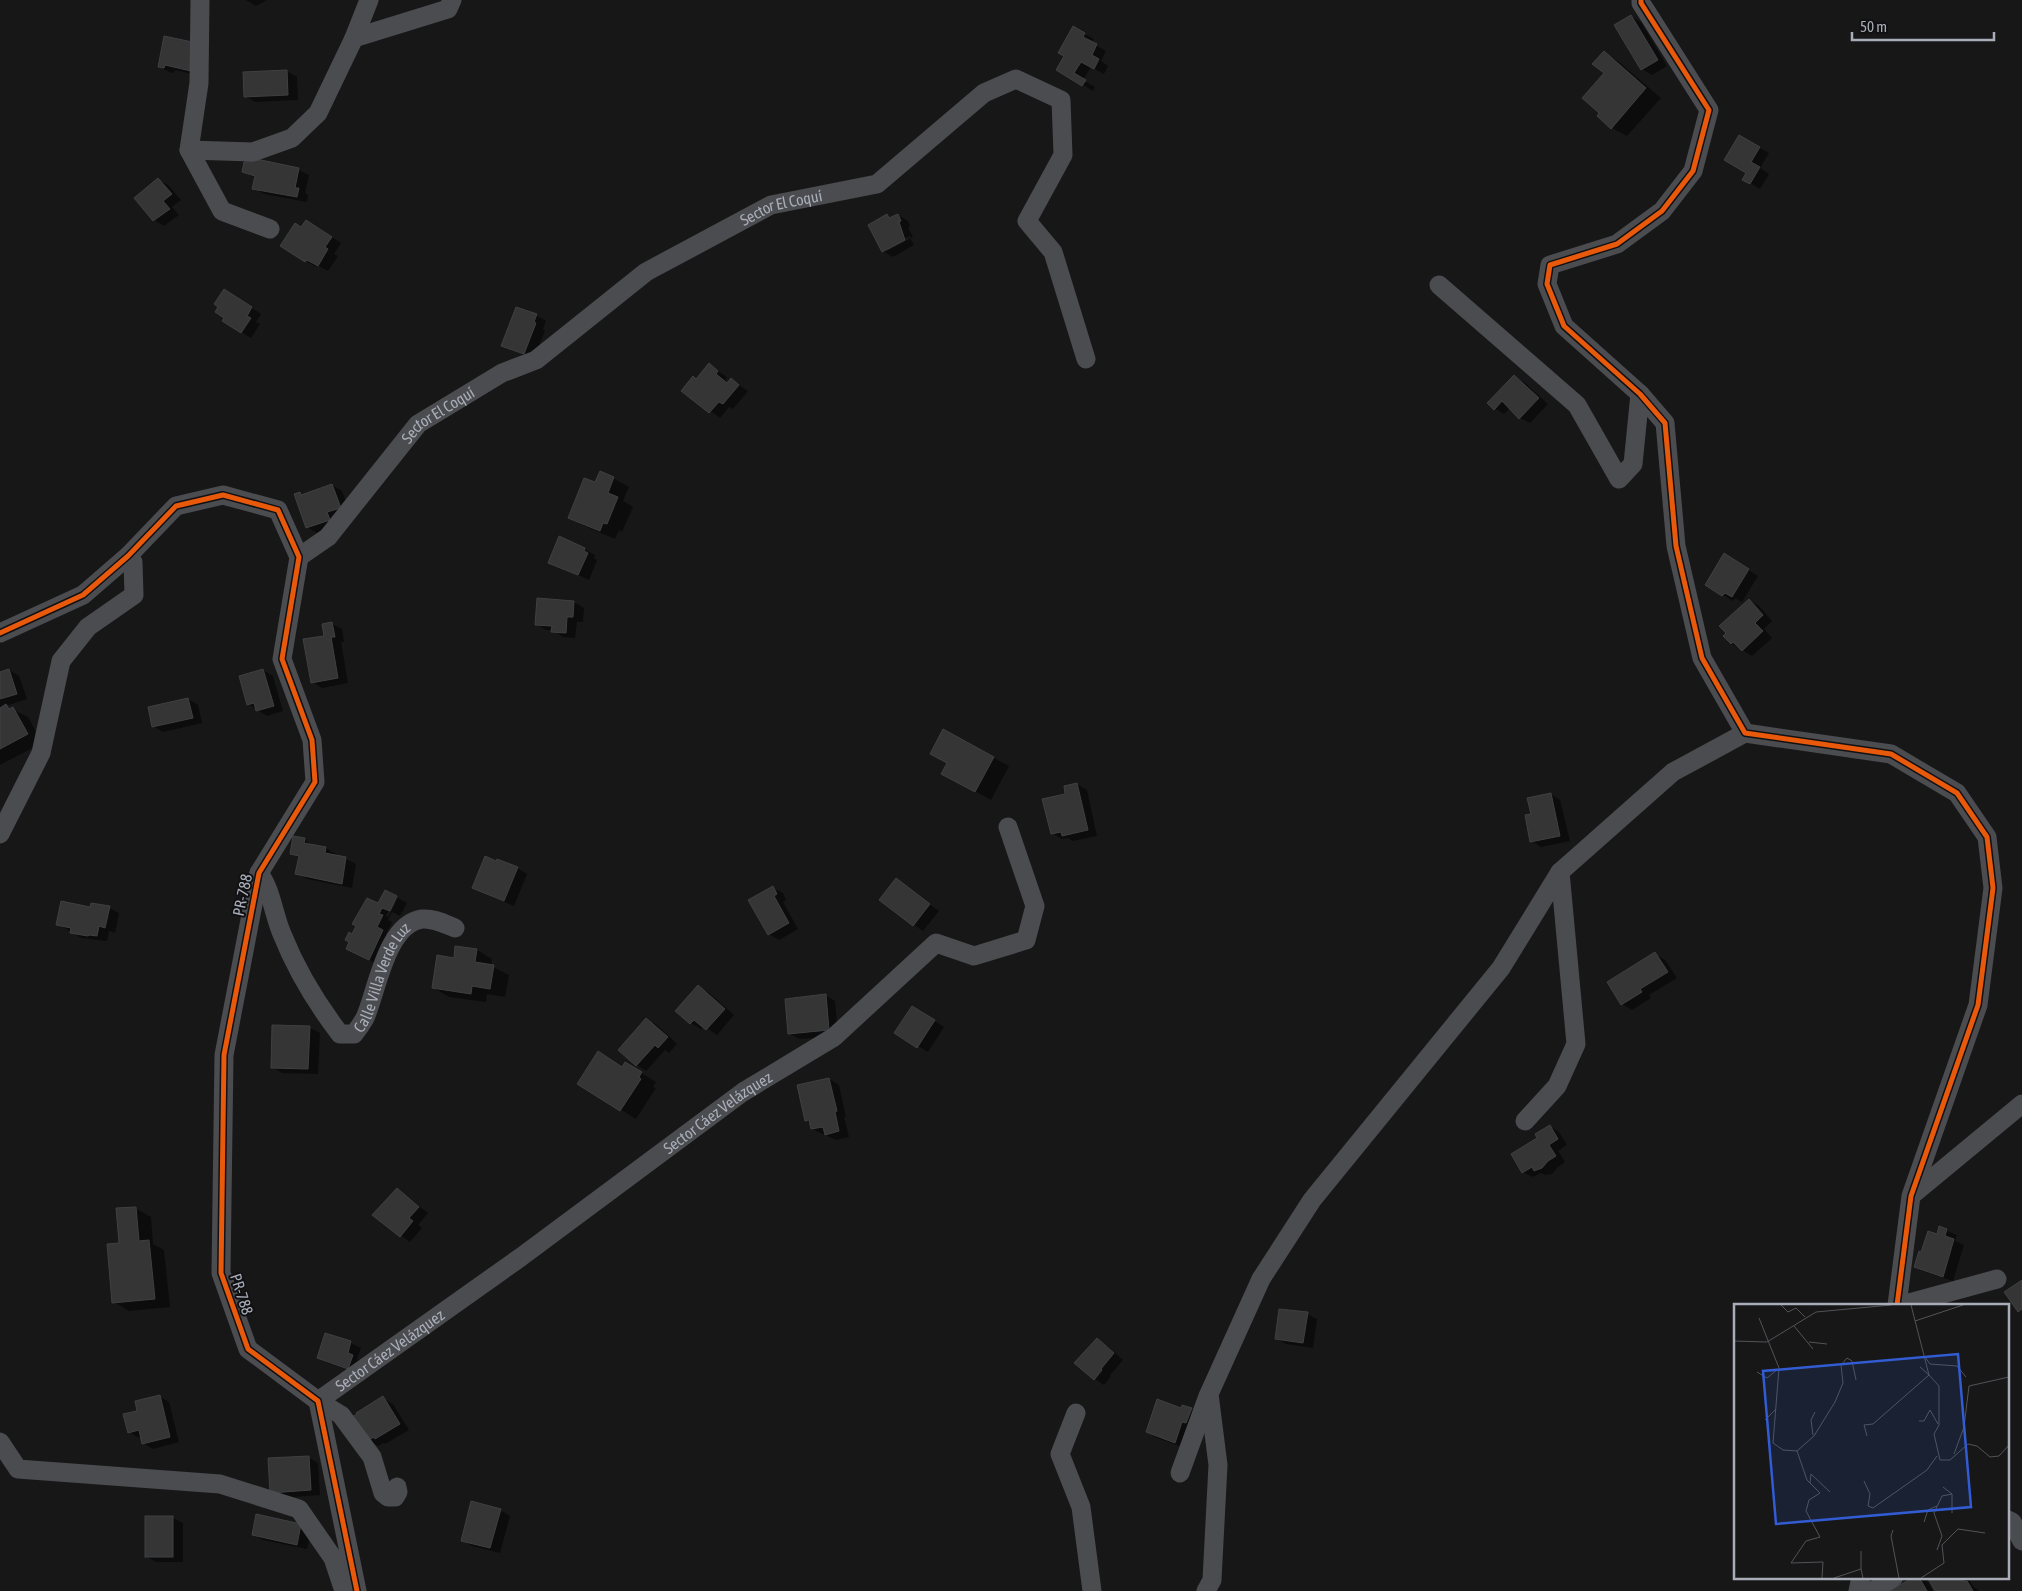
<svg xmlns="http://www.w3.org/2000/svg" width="2022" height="1591" font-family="'Asap Condensed',sans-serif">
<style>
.shadow{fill:#0007;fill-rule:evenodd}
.building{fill:#353536;stroke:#3f4043}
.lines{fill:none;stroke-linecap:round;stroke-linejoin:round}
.minor{stroke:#4b4c50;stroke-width:19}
.cycleway-casing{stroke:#111113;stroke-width:8}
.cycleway{stroke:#e8590c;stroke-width:5}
.labels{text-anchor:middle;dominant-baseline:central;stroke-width:4;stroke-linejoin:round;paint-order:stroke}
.street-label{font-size:16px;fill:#a8adb8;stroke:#111113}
.inset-road{fill:none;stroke:#515357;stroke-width:1}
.view{fill:#325cd3;fill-opacity:0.15;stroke:#325cd3;stroke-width:2.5}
.inset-edge{fill:none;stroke:#a8adb8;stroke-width:2.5}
</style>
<rect width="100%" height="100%" fill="#171717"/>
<g class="shadow">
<path d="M246 0H267L256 6Z"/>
<path d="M1631 16 1641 22 1667 66 1652 75 1642 69Z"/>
<path d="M1073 28 1094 39 1092 43 1106 51 1101 61 1108 66 1104 74 1091 67 1083 80 1095 87 1093 91 1057 69 1065 56Z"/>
<path d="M197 44 201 76 175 70 174 73 169 72 159 66Z"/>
<path d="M1604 53 1619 62 1661 98 1627 136 1612 128Z"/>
<path d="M287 71 297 77 298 100 255 102 245 96Z"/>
<path d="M1740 137 1769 153 1760 168 1769 174 1760 189 1744 179 1748 173Z"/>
<path d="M261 161 299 170 309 175 305 193 308 195 307 202 264 194 254 188 256 178 243 172Z"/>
<path d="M159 180 168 185 181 200 172 207 179 215 164 226 154 220 135 198Z"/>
<path d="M898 215 908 221 910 226 908 228 913 237 910 238 914 245 893 257 883 251 887 216 892 218ZM910 236 911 238 887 251V248Z"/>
<path d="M316 227 341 243 334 254 338 256 328 271 317 265 316 267 282 246 302 228Z"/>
<path d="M234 296 261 314 256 322 260 324 251 338 223 321Z"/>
<path d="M536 315 546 321 543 329 545 330 534 359 503 346Z"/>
<path d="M709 365 727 377 725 381 728 383 731 380 748 391 733 409 729 407 720 418 683 390 694 377 697 380Z"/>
<path d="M1514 376 1524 382 1548 404 1530 423 1520 418 1510 408 1504 414 1494 408Z"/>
<path d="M613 478 629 487 623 501 633 507 622 532 619 530 615 539 585 526 570 518 596 484Z"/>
<path d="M332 485 342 491 350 513 339 525 317 533 307 527 300 493 304 496Z"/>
<path d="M582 548 595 555 594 558 597 560 589 580 550 562Z"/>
<path d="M1725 555 1758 576 1742 602 1735 598 1733 601 1707 585Z"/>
<path d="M538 600 574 602 584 608 583 622H577L575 638 563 637 553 630H546L536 624Z"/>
<path d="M1749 600 1759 606 1772 621 1764 629 1772 638 1752 656 1731 643Z"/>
<path d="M332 624 342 629 344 642H341L348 683 322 688 312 682 325 637Z"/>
<path d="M9 670 19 676 27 699 6 706 28 717 42 743 0 765V673Z"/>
<path d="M263 670 273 676 283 711 267 716 248 704Z"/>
<path d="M188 699 198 705 202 723 163 732 153 726Z"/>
<path d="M994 758 1009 766 991 800 958 782Z"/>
<path d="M1077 784 1087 790 1097 836 1073 841 1068 838 1062 839 1052 833 1067 795Z"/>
<path d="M1551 794 1560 800 1570 841 1541 847 1532 841V815Z"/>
<path d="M305 840 314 846 326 848 336 854 335 857 346 859 356 864 352 888 307 879 297 873 300 858 292 853Z"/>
<path d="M517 868 527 874 514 906 474 888Z"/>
<path d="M896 880 939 911 923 931 914 925Z"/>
<path d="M773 888 783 893 786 900 783 902 798 929 779 940 769 934Z"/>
<path d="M396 896 386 916 388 917 398 898 407 903 400 916 392 912 388 920 392 922 386 934 392 937 379 965 347 949 353 936 379 905Z"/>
<path d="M109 908 119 913 115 933 109 931 107 941 81 938 58 924 91 909Z"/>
<path d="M477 950 492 959 491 966 509 975 505 997 487 994 486 1002 449 997 434 988 455 959Z"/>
<path d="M1655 954 1665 960 1677 978 1649 995 1651 998 1632 1010 1622 1004Z"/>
<path d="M698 987 708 992 734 1015 717 1035 704 1026 701 1029 691 1023 677 1011Z"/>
<path d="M825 995 835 1001 838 1036 800 1039 790 1034Z"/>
<path d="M922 1013 944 1027 928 1052 896 1033Z"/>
<path d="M647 1020 657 1025 677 1044 669 1053 665 1050 646 1071 637 1065Z"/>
<path d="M310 1028 320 1033 318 1074 282 1073 272 1067Z"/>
<path d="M623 1068 640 1072 656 1082 653 1087 656 1088 636 1119 578 1083Z"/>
<path d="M829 1079 839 1085 846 1117H844L849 1137 836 1140 812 1129 810 1123 806 1120Z"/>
<path d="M1550 1126 1559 1132 1567 1145 1558 1151 1565 1162 1558 1167 1552 1174 1545 1175 1541 1173 1533 1177 1523 1172 1539 1139Z"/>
<path d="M397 1190 428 1213 418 1225 422 1228 410 1242 373 1215Z"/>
<path d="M135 1208 151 1217 153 1244 164 1250 170 1307 129 1311 114 1302 121 1244Z"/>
<path d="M1940 1228 1957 1235 1955 1241 1964 1245 1953 1281 1925 1272 1915 1267 1922 1254 1938 1235Z"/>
<path d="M1307 1314 1317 1319 1313 1348 1286 1344 1277 1339Z"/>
<path d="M326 1334 351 1343 361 1348 357 1359 362 1362 358 1373 328 1363 318 1358Z"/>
<path d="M1097 1340 1107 1346 1123 1360 1110 1375 1111 1376 1104 1385 1095 1379Z"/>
<path d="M159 1396 169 1402 179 1442 153 1449 143 1443 142 1437 139 1438 129 1432 139 1412Z"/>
<path d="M383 1398 393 1404 409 1430 385 1444 383 1443 378 1446 368 1441Z"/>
<path d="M1191 1409 1201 1415 1185 1448 1157 1438 1147 1432Z"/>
<path d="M308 1457 318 1463 320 1495 281 1498 271 1492Z"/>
<path d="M500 1510 510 1516 500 1553 472 1546 462 1540Z"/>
<path d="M173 1518 183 1523V1562H156L146 1556Z"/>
<path d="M301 1525 311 1531 307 1549 263 1540 253 1535Z"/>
<path d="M1916 1577 1928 1582 1933 1591H1893Z"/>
<path d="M1929 1577H1968L1972 1585 1979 1591H1936Z"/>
</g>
<g class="building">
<path d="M1631 15 1658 60 1641 70 1614 25Z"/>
<path d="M1073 26 1085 33 1083 37 1097 44 1092 55 1099 59 1094 69 1081 62 1074 73 1086 80 1082 86 1056 70 1064 56 1058 53Z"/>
<path d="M164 36 197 43 191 71 165 65 164 68 158 67Z"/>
<path d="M1604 51 1646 88 1611 129 1597 116 1599 113 1582 98 1604 73 1592 64Z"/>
<path d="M287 70 288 95 244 97 243 72Z"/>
<path d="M1739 135 1760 147 1751 162 1760 167 1750 184 1742 180 1746 173 1724 160Z"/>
<path d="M261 160 299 168 295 188H299L297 197 252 189 255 176 242 172 244 162Z"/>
<path d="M158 178 172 194 163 201 170 209 153 221 134 198Z"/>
<path d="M887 214 889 218 898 214 901 221 899 222 905 240 882 252 868 225Z"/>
<path d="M306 220 332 237 325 247 328 249 318 266 307 260 305 262 280 246 295 223 301 227Z"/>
<path d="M224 289 252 307 247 316 251 318 241 333 222 321 224 318 215 312 218 307 214 304Z"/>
<path d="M516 307 537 314 534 322 536 323 524 354 501 346Z"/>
<path d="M709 363 718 371 716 374 727 383 731 378 739 385 723 404 719 402 709 413 681 391 693 376 696 379Z"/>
<path d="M1514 375 1539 398 1519 419 1502 401 1494 410 1487 403Z"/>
<path d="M600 471 614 477 608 493 618 497 607 524 603 523 600 531 568 518 584 478 595 482Z"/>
<path d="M332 484 341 508 327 512 330 520 306 528 294 494 300 492 301 495Z"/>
<path d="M559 536 585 548 584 551 588 553 578 575 548 563Z"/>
<path d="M1724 553 1749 569 1732 597 1725 593 1722 596 1705 585Z"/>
<path d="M537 598 574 601 573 617H567L566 633 551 632 552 626 535 625Z"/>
<path d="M1749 599 1763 615 1755 623 1763 631 1742 651 1733 642 1731 644 1723 636 1726 633 1719 626Z"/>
<path d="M332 622 335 637H331L338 678 311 683 303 639 324 636 322 624Z"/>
<path d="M9 669 17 694 0 699V672Z"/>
<path d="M263 669 274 706 256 711 254 703 247 705 239 676Z"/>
<path d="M188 698 193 718 152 727 148 707Z"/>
<path d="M6 704 9 709 13 707 28 734 0 749V708Z"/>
<path d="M943 729 994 757 975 792 941 774 947 763 930 754Z"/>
<path d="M1077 783 1088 830 1062 836 1061 832 1051 834 1042 799 1065 794 1064 786Z"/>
<path d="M1551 793 1560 836 1530 842 1525 815 1531 814 1527 798Z"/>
<path d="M293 836 305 838 304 843 326 847 325 853 346 857 342 884 295 874 299 856 290 854Z"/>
<path d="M485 856 496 861 497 859 518 867 504 901 472 888Z"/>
<path d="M896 878 930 904 913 926 879 900Z"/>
<path d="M773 886 777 894 774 896 789 923 768 935 748 900Z"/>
<path d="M385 890 397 896 390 911 382 908 379 914 383 915 377 927 383 930 369 960 346 949 349 942 345 940 349 932 352 934 356 926 352 924 367 898 378 903Z"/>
<path d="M61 901 90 907 91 903 110 906 105 928 99 926 97 936 89 935 88 936 70 933 71 928 56 925Z"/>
<path d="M455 946 477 949 475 962 494 965 490 989 472 986 471 994 432 988 437 955 454 958Z"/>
<path d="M1655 952 1668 972 1640 989 1642 992 1621 1005 1607 982Z"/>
<path d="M698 985 725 1009 706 1030 694 1020 690 1024 675 1011Z"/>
<path d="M826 994 829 1030 788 1034 785 999Z"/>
<path d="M912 1006 935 1020 917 1048 894 1033Z"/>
<path d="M646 1018 668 1037 658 1048 655 1045 636 1066 618 1050Z"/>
<path d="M272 1025 310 1026 308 1069 271 1068Z"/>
<path d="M598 1051 622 1067 625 1062 642 1072 639 1077 641 1079 620 1111 577 1084Z"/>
<path d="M829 1078 837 1111 835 1112 839 1131 825 1135 823 1127 811 1129 809 1120 805 1121 797 1085Z"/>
<path d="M1550 1125 1558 1139 1549 1145 1556 1156 1548 1161 1542 1168 1534 1171 1532 1167 1522 1173 1511 1154 1537 1138 1535 1134Z"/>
<path d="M397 1188 419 1207 409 1218 413 1221 400 1237 372 1215Z"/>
<path d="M136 1207 139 1241 149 1240 155 1299 112 1303 107 1244 119 1243 116 1208Z"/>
<path d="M1939 1226 1947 1229 1945 1236 1954 1239 1943 1277 1914 1267 1919 1251 1921 1252 1928 1231 1937 1234Z"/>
<path d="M2022 1280V1309L2018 1312 2004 1292Z"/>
<path d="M1279 1309 1308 1312 1303 1343 1275 1339Z"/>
<path d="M325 1333 351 1341 348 1353 353 1355 348 1369 317 1358Z"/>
<path d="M1097 1338 1114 1353 1101 1369 1102 1370 1094 1380 1074 1363Z"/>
<path d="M160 1395 170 1437 142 1444 139 1430 128 1433 123 1414 137 1411 135 1401Z"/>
<path d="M383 1396 400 1424 375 1439 374 1437 367 1441 352 1417 357 1414 356 1413Z"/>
<path d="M1157 1399 1181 1408 1182 1405 1192 1408 1186 1423 1182 1422 1175 1443 1146 1432Z"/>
<path d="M309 1456 311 1490 270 1493 268 1458Z"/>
<path d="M471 1501 501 1509 490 1548 461 1541Z"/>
<path d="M256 1514 301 1524 297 1545 252 1535Z"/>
<rect x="145" y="1516" width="28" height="41"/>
<path d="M1914 1577H1919L1927 1591H1892L1891 1590Z"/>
<path d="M1927 1577H1962L1965 1582 1967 1581 1973 1591H1935Z"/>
</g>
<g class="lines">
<g class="minor">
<path d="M200 0 199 83 189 150 222 211 270 229"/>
<path d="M1641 0V3L1709 110 1693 171 1662 211 1617 244 1550 265 1547 284 1564 326 1640 394 1665 423 1676 546 1702 658 1745 733 1891 754 1957 793 1987 837 1993 888 1978 1005 1911 1196 1897 1305"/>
<path d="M354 38 448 9 452 0"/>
<path d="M189 150 253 152 292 138 318 113 354 38 369 0"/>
<path d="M1439 285 1577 405 1619 479 1633 464 1640 394"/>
<path id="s1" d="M299 557 328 537 418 424 502 373 536 360 646 272 771 205 877 184 984 93 1016 79 1061 100 1063 155 1027 221 1053 252 1086 359"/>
<path d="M0 633 83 595 128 556 176 506 223 495 278 510 299 557 282 659 312 740 315 782 259 873 224 1055 221 1273 248 1349 318 1401 357 1591"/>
<path d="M0 834 41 753 61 661 88 627 134 595 133 562 128 556"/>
<path id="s2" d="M259 873C272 891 273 913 282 934 296 969 317 1004 340 1034H354C358 1029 362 1023 365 1018 377 991 386 924 422 919 434 918 445 924 455 928"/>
<path d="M1525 1121 1557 1086 1576 1044 1560 872"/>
<path d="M1912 1195 2022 1104"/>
<path d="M1902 1305 1997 1279"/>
<path d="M1076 1413 1060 1454 1081 1507 1092 1591"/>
<path d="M0 1442 18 1469 220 1484 299 1509 333 1558 344 1591"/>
<path d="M1180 1473 1208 1396"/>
<path id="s3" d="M397 1487 398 1492 395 1497H388L383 1493 372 1457 341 1415 318 1401 521 1257 743 1092 834 1037 936 943 974 956 1026 940 1035 906 1008 827"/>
<path d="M2008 1520 2012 1522 2022 1541"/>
<path d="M1206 1591 1212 1580 1218 1465 1209 1394 1261 1279 1312 1200 1501 968 1560 872 1673 772 1745 733"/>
<path d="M1858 1591 1861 1577"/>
<path d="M1873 1591 1894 1577"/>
</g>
<g class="cycleway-casing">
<g id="cycleway">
<path d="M1641 0V3L1709 110 1693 171 1662 211 1617 244 1550 265 1547 284 1564 326 1640 394 1665 423 1676 546 1702 658 1745 733 1891 754 1957 793 1987 837 1993 888 1978 1005 1911 1196 1897 1305"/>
<path d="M0 633 83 595 128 556 176 506 223 495 278 510 299 557 282 659 312 740 315 782 259 873 224 1055 221 1273 248 1349 318 1401 357 1591"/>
</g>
</g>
<use href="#cycleway" class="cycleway"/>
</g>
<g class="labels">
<g class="street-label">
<text stroke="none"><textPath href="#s1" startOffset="606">Sector El Coquí</textPath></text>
<text stroke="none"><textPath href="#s1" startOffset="201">Sector El Coquí</textPath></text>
<text transform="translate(242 895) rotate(-78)">PR-788</text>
<text stroke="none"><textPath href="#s2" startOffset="259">Calle Villa Verde Luz</textPath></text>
<text stroke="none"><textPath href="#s3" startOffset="634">Sector Cáez Velázquez</textPath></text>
<text transform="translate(242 1294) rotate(72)">PR-788</text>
<text stroke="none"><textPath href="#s3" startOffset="229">Sector Cáez Velázquez</textPath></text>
</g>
</g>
<g transform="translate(1734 1304)">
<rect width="275" height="275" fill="#171717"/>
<path class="inset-road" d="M47 1 54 8 62 4 71 13M177 1 195 71 205 82V121L200 130 206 156H216L234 140 243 142 256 153 265 152 275 141M25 14 45 64 39 139 49 146 63 147 73 176 86 189 75 196 72 207 86 233 72 237 57 259 89 258 88 274M181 17 229 1M60 22 79 45M0 37 33 38 82 8 157 1M75 38 93 40M0 39V70M191 53 196 60 223 62 232 73M23 68 33 74 44 65M31 116 42 105M185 117H190L196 106 204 120M79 131 77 116 81 108M133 132 130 121 139 120 195 71 186 63M63 147 80 132 101 98 109 79 107 61 113 54 118 57 122 76M220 150 230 123 235 82 275 73M130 177 136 190 134 202 139 204 193 166 203 152M76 179 77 170 96 188M209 183 218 190V209M190 218 194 206 203 202M159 226 157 232 165 274M203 246 208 232 200 209 208 192 218 190M127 265V247M100 274 127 265 129 274M187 274 210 259 208 241 224 225 251 229"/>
<path class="view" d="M224 50 237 203 42 220 29 67Z"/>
<rect width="275" height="275" class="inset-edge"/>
</g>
<path d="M1852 32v8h142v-8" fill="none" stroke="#a8adb8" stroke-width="2.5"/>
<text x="1860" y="32" font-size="15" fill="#a8adb8" stroke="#111113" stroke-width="4" paint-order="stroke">50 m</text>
</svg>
